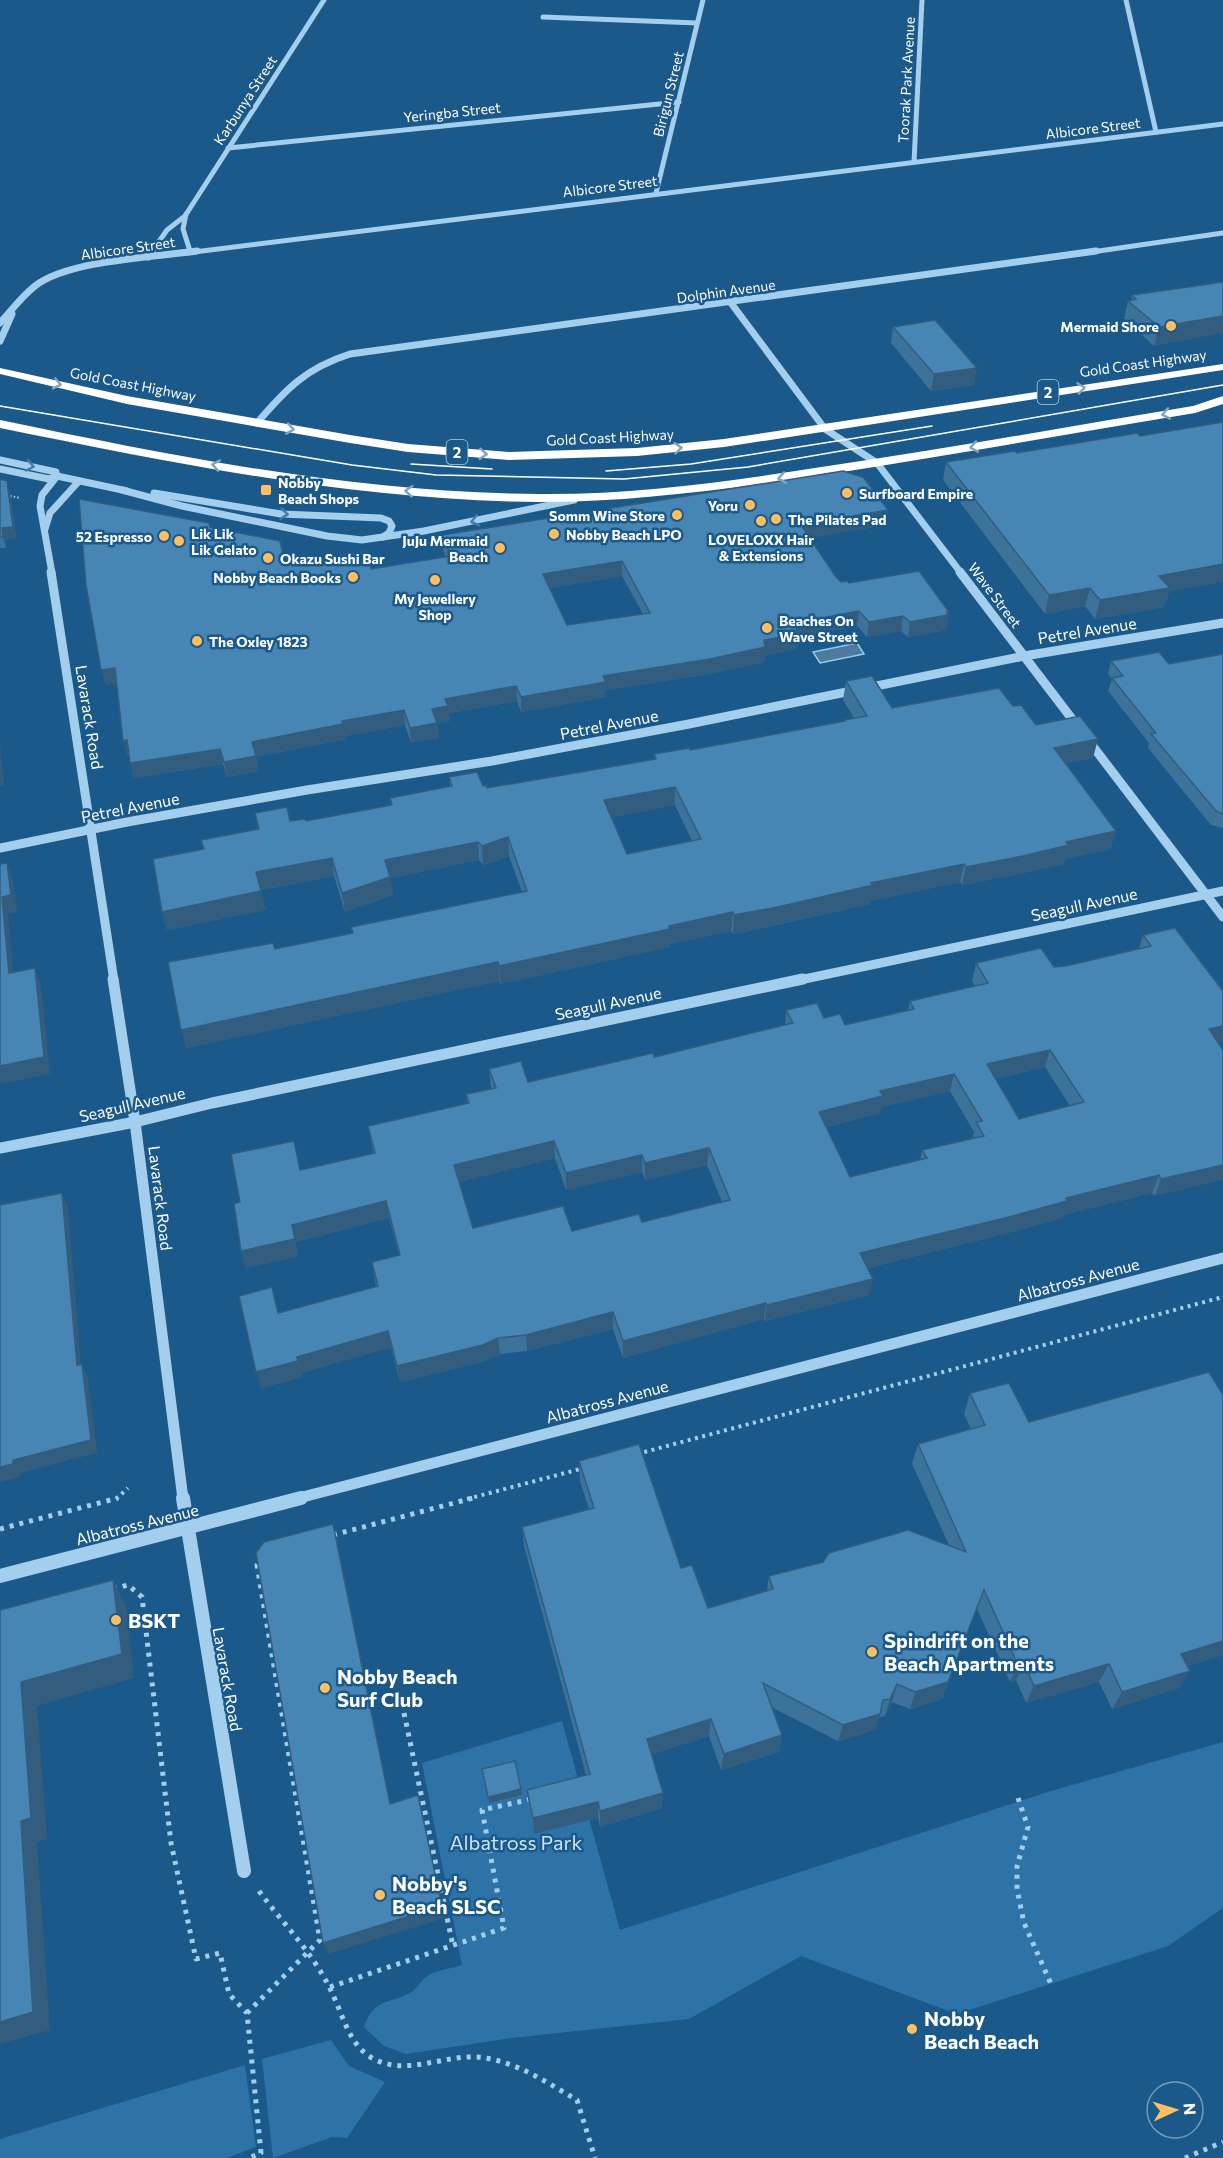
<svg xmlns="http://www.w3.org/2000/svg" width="1223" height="2158" font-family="Commissioner,sans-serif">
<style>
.green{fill:#2d73a8}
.water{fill:#4d7a9e;stroke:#97cbef;stroke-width:1.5}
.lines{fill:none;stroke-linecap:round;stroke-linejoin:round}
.path-far2{stroke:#a4ceed;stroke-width:2;stroke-dasharray:1.5 2;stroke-linecap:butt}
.path-far1{stroke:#a4ceed;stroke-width:4;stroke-dasharray:3 4.5;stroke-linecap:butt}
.path{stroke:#a4ceed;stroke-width:5;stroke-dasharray:4 6;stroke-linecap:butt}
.minor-far4{stroke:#a4ceed;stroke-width:5}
.minor-far3{stroke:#a4ceed;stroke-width:7}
.minor-far2{stroke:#a4ceed;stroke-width:9}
.minor-far1{stroke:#a4ceed;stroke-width:11}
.minor{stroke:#a4ceed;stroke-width:14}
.highway{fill:#fff;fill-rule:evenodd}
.tram{stroke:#fff;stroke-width:1.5}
.wall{fill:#3d729b;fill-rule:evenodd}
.shaded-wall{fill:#325d7e}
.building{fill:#4785b4;stroke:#325d7e;stroke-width:1.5;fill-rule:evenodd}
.oneway{stroke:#81a4bf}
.oneway2{stroke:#437ca8}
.poi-dot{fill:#ffbe60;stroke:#1a598a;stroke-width:2}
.labels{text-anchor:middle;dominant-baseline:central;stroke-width:5;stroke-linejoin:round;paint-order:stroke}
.far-street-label{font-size:14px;fill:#fff;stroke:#1a598a}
.far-poi-label{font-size:14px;font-weight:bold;fill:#fff;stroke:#1a598a;text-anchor:start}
.shield{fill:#1a598a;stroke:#bacddc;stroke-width:1.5}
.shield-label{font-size:15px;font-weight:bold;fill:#fff}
.street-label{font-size:16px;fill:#fff;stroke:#1a598a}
.near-poi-label{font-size:20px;font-weight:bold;fill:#fff;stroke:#1a598a;text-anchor:start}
.near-park-label{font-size:20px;fill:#cae5f9;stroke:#1a598a}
</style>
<rect width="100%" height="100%" fill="#1a598a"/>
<g class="green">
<path d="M562 1721 620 1930 1051 1791 1223 1742V1908L1168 1946 957 2014 801 1956 689 2019 511 2038 406 2054 384 2046 364 2027C373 2000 386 2004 408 1994 417 1990 421 1979 429 1975 438 1970 452 1968 462 1965L422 1763Z"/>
<path d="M331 2040 349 2066 385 2082 347 2138 332 2137 273 2158 262 2059Z"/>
<path d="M245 2065 256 2147 227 2158H0V2139Z"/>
</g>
<path class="water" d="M857 643 864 654 820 663 813 652Z"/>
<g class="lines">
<path class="path-far2" d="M0 494 20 498"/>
<g class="path-far1">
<path d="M637 1454 1223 1297"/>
<path d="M116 1499 128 1488"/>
<path d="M467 1499 584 1468"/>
</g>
<g class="path">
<path d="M0 1529 118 1498"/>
<path d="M333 1535 473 1498"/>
<path d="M113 1589 128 1585 142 1597 171 1843 196 1959 220 1953 229 1994 247 2013 261 2153 249 2158"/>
<path d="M404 1713 453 1946"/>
<path d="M1018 1798 1028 1827 1017 1866V1889L1024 1923 1051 1984"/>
<path d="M259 1891C284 1925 316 1956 333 1995 344 2018 350 2047 374 2059 407 2076 443 2055 477 2057 514 2060 546 2082 577 2100L595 2158"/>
<path d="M330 1987 504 1928 482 1810 532 1799"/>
<path d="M247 2013 320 1940 257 1565 260 1561"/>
<path d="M1185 2158 1223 2142"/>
</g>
<g class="minor-far4">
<path d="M1126 0 1156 132"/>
<path d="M543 17 697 23"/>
<path d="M228 148 679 102"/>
<path d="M914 162 922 0"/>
<path d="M656 193 703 0"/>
<path d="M186 214 183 229 190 251"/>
<path d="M151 253 167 230 185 216 324 0"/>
<path d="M186 253 1223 124"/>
<path d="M1085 253 1223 233"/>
</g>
<g class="minor-far3">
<path d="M148 257 152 251"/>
<path d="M731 303 825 429 877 463 961 573"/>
<path d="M0 323C11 311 22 296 35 286 68 260 155 257 197 251"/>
<path d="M0 341 12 314"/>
<path d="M257 423C286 389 306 368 350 354L1096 251"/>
<path d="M0 460 56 472 57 476"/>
<path d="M0 469 49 479 57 476 127 491"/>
<path d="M122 490 182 506 327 536 362 540 424 531 574 500"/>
<path d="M154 493 281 514 381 518 389 521 392 526 389 533 383 537"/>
<path d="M45 529 50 513 79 481"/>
<path d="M52 573 40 506 42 495 57 476"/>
</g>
<g class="minor-far2">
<path d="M51 572 114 981"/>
<path d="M960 572 1223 917"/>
<path d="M0 848 127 822 307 790 492 761 689 724 1024 656 1223 623"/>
<path d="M795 981 1223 891"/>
</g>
<g class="minor-far1">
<path d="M113 979 135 1122 183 1499"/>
<path d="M0 1148 135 1122 212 1103 803 979"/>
<path d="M295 1499 1223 1258"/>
</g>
<g class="minor">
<path d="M183 1498 244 1871"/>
<path d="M0 1576 301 1498"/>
</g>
<g class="highway">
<path d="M1223 364V370L724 447 637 456 509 460 408 452 350 443 127 404 0 374V368L127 396 350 435 408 444 509 452 637 448 724 439Z"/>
<path d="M1223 396V404L1195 413C1073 433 952 455 830 474 734 488 637 502 540 502 358 501 178 464 0 428V420C178 457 357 493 539 494 636 495 733 481 828 466 950 448 1072 426 1193 406Z"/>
</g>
<g class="tram">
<path d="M0 406 352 465 436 475 624 479 748 467 1223 385"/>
<path d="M411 464 492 469"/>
<path d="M606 471 691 464 932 426"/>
</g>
</g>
<g class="wall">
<path d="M1223 282 1154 346 1124 319 1128 301 1131 300 1132 295Z"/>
<path d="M893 327 974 385 931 391 891 343Z"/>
<path d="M1140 436 1169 592 1164 607 1095 619 1085 606 1045 614 943 480 946 462Z"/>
<path d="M0 479 10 492 16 538 5 540 6 548H0Z"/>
<path d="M888 510 886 525 809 538 836 577 841 582 949 612 946 630 908 637 901 631 867 637 857 626 798 637 797 649 765 655 764 662 709 674 606 690V697L521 712 517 701 449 713 450 721 437 724 439 738 411 743 405 725 345 736V739L256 757 259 771 227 777 223 764 134 778 129 756H127L116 683 105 685 210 527 285 563 371 569 446 557 443 550 442 535ZM622 576 643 614 567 625 549 588Z"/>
<path d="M1223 654V828L1211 825 1148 748 1149 743 1108 691 1112 679 1108 674 1111 661 1169 664Z"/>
<path d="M846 681 892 708 1013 706 1036 725 1093 758 1065 763 1116 831 1110 849 1065 859 1064 864 1018 874 962 885 960 882 870 901V904L776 925 733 934 731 931 670 944 669 947 500 984 499 981 186 1048 275 949 352 933 351 927 522 892 509 856 483 865 479 860 390 878 393 895 345 912 334 876 261 890 265 910 167 930 162 912 204 849 258 829 255 813 290 821H306L391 805 390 798 450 787 449 777 483 786 487 788 654 759V754L690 750 844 722V720L854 718 843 700ZM675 805 692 841 627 854 612 817Z"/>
<path d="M1143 935 1218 1043 1155 1196 1152 1193 1063 1215 1062 1218 1004 1234 867 1268 869 1295 765 1321 764 1319 623 1358 613 1329 527 1351 500 1354 485 1361 400 1382 391 1347 301 1373 302 1377 261 1388 278 1313 376 1287 372 1262 399 1255 389 1218 295 1242 298 1256 246 1268 241 1251 240 1202 301 1170 373 1153 368 1126 467 1103 466 1094 491 1089 489 1069 528 1082 654 1057 785 1025 786 1010 824 1018 845 1025 908 1011 910 1001 975 986 972 981 976 963 1054 967 1066 966 1139 948ZM1045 1067 1070 1106 1019 1119 996 1079ZM950 1091 974 1132 972 1139 922 1150 920 1160 850 1177 826 1127 880 1113 881 1107ZM555 1158 566 1190 642 1172 645 1180 707 1165 722 1202 642 1222 572 1231 473 1228 459 1182Z"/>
<path d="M970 1393 1029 1422 1223 1395V1655L1187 1666 1179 1688 1112 1709 1099 1682 1026 1703 1016 1680 1010 1682 977 1609 942 1699 910 1709 892 1702 885 1716 879 1717 875 1730 838 1741 771 1707 782 1735 779 1752 721 1770 709 1736 652 1754 662 1808 600 1827 598 1818 534 1834 529 1806 527 1790 586 1775 524 1546 522 1527 589 1509 580 1481 579 1461 681 1568 708 1608 767 1591 769 1576 949 1545 912 1464 918 1444 971 1429 964 1414Z"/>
</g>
<g class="shaded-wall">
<path d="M1223 316V333L1154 346 1159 327Z"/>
<path d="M977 368 974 385 931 391 934 374Z"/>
<path d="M7 481 10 492 16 538 5 540 6 548 3 537 2 528Z"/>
<path d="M888 510 886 525 799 540 801 525Z"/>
<path d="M622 561V576L543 589V574Z"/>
<path d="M1223 564V582L1169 592 1164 607 1095 619 1100 600 1159 576Z"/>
<path d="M1090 588 1085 606 1045 614 1049 595Z"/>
<path d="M859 611 857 626 798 637 797 649 765 655 764 662 709 674 606 690V697L521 712V697L603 676 764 640 794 623Z"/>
<path d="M949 612 946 630 908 637 910 622Z"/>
<path d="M903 616 901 631 867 637 869 622Z"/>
<path d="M115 668 118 683 105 685 101 670Z"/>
<path d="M516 686 517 701 449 713 450 721 437 724 439 738 411 743 410 728 445 699Z"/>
<path d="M404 710 405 725 345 736V739L256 757 259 771 227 777 224 762 252 742 342 721Z"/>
<path d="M1098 739 1093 758 1049 767 1054 748Z"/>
<path d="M127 740 131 755 127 756 123 741Z"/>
<path d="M0 742 4 785 0 786Z"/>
<path d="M220 749 223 764 134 778 130 763Z"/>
<path d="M675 787V805L604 819V800Z"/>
<path d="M1116 831 1110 849 1065 859 1064 864 1018 874 962 885 966 867 1066 842Z"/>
<path d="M508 837 509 856 483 865 482 846Z"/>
<path d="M478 842 479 860 390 878 393 895 345 912 342 893 385 860Z"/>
<path d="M332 858 334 876 260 890 256 872Z"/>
<path d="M7 863 13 880 17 912 8 914 15 990 9 973 2 897Z"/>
<path d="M964 864 960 882 870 901V904L733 934 734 915 871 883Z"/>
<path d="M261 891 265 910 167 930 162 912Z"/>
<path d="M733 912 731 931 670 944 669 947 500 984 499 966 669 926Z"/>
<path d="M498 962 499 981 186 1048 181 1030Z"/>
<path d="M35 968 41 985 50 1074 0 1084V1066Z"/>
<path d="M1223 1026V1042L1202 1047 1209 1029Z"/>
<path d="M1050 1050 1045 1067 983 1082 987 1064Z"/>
<path d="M954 1074 950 1091 881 1107 880 1113 817 1129 819 1112 880 1091Z"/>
<path d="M554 1141 555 1158 456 1183 454 1165Z"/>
<path d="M709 1148 707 1165 645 1180V1163Z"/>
<path d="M642 1155V1172L566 1190V1173Z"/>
<path d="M1223 1165V1180L1155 1196 1161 1179Z"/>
<path d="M1159 1175 1152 1193 1063 1215 1062 1218 1004 1234 857 1270 860 1253 1066 1198Z"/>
<path d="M62 1193 68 1207 82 1378 77 1365Z"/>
<path d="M386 1201 389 1218 295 1242 298 1256 246 1268 241 1251 292 1225Z"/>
<path d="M873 1279 869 1295 765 1321 767 1305Z"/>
<path d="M766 1303 764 1319 623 1358V1341Z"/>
<path d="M613 1312V1329L527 1351 526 1335Z"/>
<path d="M388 1331 391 1347 301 1373 297 1357Z"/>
<path d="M498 1338 500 1354 485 1361 400 1382 397 1366Z"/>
<path d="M298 1361 302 1377 261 1388 256 1372Z"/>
<path d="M82 1364 88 1377 97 1453 20 1473V1477L0 1482V1467L13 1460Z"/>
<path d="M333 1524 337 1540 393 1817 390 1804Z"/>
<path d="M113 1580 126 1605 134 1678 37 1706 47 1839 37 1842 50 2030 0 2044V2022L21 1821V1682Z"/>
<path d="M977 1609 942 1699 910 1709 915 1692Z"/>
<path d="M1223 1641V1655L1171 1672 1181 1654Z"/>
<path d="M1024 1663 1016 1680 1010 1682 1018 1665Z"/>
<path d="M1109 1664 1099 1682 1026 1703 1034 1686Z"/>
<path d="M1190 1671 1179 1688 1112 1709 1122 1692Z"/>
<path d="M897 1684 892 1702 885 1716 890 1699Z"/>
<path d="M880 1714 875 1730 838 1741 843 1725Z"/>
<path d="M711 1719 709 1736 647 1756V1739Z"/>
<path d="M782 1735 779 1752 721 1770 724 1754Z"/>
<path d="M521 1789 522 1795 489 1803 488 1797Z"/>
<path d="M663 1793 662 1808 600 1827V1811Z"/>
<path d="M598 1802V1818L534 1834 533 1818Z"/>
<path d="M421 1808 445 1918 328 1954 323 1943Z"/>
</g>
<g class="building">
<path d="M1223 282V316L1159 327 1128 301 1136 299 1132 295Z"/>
<path d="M935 320 977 368 934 374 893 327Z"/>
<path d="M1223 422V564L1159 576 1170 588 1100 600 1090 588 1049 595 946 462 1015 451 1017 453 1137 433 1140 436Z"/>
<path d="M843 471 863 477 888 510 801 525 836 577 841 582 847 581 849 583 919 571 949 612H947L948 615 910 622 903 616 869 622 859 611 794 623 798 634 764 640 765 647 710 659 603 676 606 682 521 697 516 686 445 699 448 706 432 709 437 723 410 728 404 710 342 721 343 724 252 742 256 756 224 762 220 749 130 763 127 740 123 741 115 668 101 670 86 585 79 499 209 523 210 527 280 541 285 563 366 551 371 569 451 556 442 535ZM622 561 650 613 567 625 543 574Z"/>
<path d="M0 479 7 481 13 527 2 528 3 537 0 536Z"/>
<path d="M1159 652 1169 664 1223 654V814L1216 811 1151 734 1156 733 1112 678 1123 676 1111 661Z"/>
<path d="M872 676 892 708 999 688 1013 706 1021 705 1036 725 1080 716 1098 739 1054 748 1116 831 1066 842 1069 845 1023 856 966 867 964 864 871 883 873 885 778 907 734 915 733 912 669 926 670 929 499 966 498 962 181 1030 168 962 273 943 275 949 353 933 351 927 527 891 508 837 482 846 478 842 385 860 390 877 342 893 332 858 256 872 261 891 162 912 153 859 204 849 201 840 259 829 255 813 287 807 290 821 305 819 306 821 392 805 390 798 452 786 449 777 477 772 483 786 486 785 487 788 656 759 654 754 689 748 690 750 845 721 844 720 867 716 846 681ZM675 787 701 839 627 854 604 800Z"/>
<path d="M7 863 11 895 2 897 9 973 35 968 44 1057 0 1066V864Z"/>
<path d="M1175 928 1223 991V1026L1209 1029 1223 1050V1165L1161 1179 1159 1175 1066 1198 1067 1201 1009 1217 860 1253 873 1279 767 1305 766 1303 623 1341 613 1312 526 1335 498 1338 483 1345 397 1366 388 1331 297 1357 298 1361 256 1372 239 1296 272 1287 278 1313 378 1286 372 1262 400 1255 386 1201 292 1225 295 1239 241 1251 234 1204 240 1202 231 1154 294 1141 300 1170 375 1153 368 1126 469 1103 466 1094 496 1088 489 1069 521 1061 528 1082 653 1053 654 1057 793 1023 786 1010 817 1003 824 1018 840 1014 845 1025 914 1009 910 1001 988 983 976 963 1041 948 1054 967 1066 966 1151 946 1143 935ZM1050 1050 1084 1102 1019 1119 987 1064ZM954 1074 982 1121 976 1122 984 1136 922 1150 927 1158 850 1177 819 1112 883 1096 880 1091ZM554 1141 566 1173 642 1155 645 1163 709 1148 730 1200 642 1222 639 1214 572 1231 563 1206 473 1228 454 1165Z"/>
<path d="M62 1193 77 1365 82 1364 91 1440 13 1460V1464L0 1467V1205Z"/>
<path d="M1209 1372 1223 1395V1641L1181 1654 1190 1671 1122 1692 1109 1664 1034 1686 1024 1663 1018 1665 984 1590 948 1682 915 1692 897 1684 890 1699 883 1700 880 1714 843 1725 763 1683 782 1735 724 1754 711 1719 647 1739 663 1793 600 1811 598 1802 533 1818 527 1790 590 1774 522 1527 594 1508 579 1461 639 1444 681 1568 692 1565 708 1608 773 1589 769 1576 823 1562 829 1553 908 1530 966 1552 918 1444 985 1425 970 1393 1009 1383 1029 1422Z"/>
<path d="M333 1524 390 1804 418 1795 442 1906 323 1943 256 1553 264 1542Z"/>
<path d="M113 1580 122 1654 21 1682 31 1818 21 1821 33 2012 0 2022V1610Z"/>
<path d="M515 1761 521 1789 488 1797 482 1769Z"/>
</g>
<defs><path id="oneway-chevron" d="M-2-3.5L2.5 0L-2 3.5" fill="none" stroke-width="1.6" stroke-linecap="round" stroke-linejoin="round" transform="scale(1.5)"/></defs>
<g class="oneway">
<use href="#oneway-chevron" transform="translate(57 384) rotate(13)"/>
<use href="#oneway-chevron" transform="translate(1081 388) rotate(-8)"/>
<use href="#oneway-chevron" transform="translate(1166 414) rotate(170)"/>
<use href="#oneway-chevron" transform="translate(290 429) rotate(10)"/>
<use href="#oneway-chevron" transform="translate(974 447) rotate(170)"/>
<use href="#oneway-chevron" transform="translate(678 448) rotate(-5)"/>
<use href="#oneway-chevron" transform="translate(483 454) rotate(4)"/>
<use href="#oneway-chevron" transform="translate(216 465) rotate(-170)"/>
<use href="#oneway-chevron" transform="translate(782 478) rotate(170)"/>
<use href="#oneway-chevron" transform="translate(409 491) rotate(-176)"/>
</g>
<g class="oneway2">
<use href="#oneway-chevron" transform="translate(30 466) rotate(12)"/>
<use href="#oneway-chevron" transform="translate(284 514) rotate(6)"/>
<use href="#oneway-chevron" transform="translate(475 521) rotate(167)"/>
</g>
<g class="poi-dot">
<circle cx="1171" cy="326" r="6"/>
<rect x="260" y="484" width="12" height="12" rx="3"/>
<circle cx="847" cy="493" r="6"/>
<circle cx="750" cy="505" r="6"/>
<circle cx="677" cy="515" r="6"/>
<circle cx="776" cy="519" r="6"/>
<circle cx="761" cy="521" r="6"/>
<circle cx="554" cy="534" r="6"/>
<circle cx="164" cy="536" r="6"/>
<circle cx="179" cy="541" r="6"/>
<circle cx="500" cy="548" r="6"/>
<circle cx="268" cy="558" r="6"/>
<circle cx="353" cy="577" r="6"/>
<circle cx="435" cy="580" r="6"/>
<circle cx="767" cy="628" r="6"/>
<circle cx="197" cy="641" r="6"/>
<circle cx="116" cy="1620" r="6"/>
<circle cx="872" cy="1652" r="6"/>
<circle cx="325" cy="1688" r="6"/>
<circle cx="380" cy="1895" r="6"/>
<circle cx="912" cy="2029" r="6"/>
</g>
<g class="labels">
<g class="far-street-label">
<text transform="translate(906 80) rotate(-87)">Toorak Park Avenue</text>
<text transform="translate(668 94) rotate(-76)">Birigun Street</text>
<text transform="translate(245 100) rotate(-57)">Karbunya Street</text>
<text transform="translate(452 112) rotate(-6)">Yeringba Street</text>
<text transform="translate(1093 128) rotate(-7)">Albicore Street</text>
<text transform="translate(610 186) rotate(-7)">Albicore Street</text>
<text transform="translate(128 248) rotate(-8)">Albicore Street</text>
<text transform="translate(726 291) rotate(-8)">Dolphin Avenue</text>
<text transform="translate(1143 363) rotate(-8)">Gold Coast Highway</text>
<text transform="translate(133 384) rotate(11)">Gold Coast Highway</text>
<text transform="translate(610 437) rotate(-3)">Gold Coast Highway</text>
<text transform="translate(995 595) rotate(53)">Wave Street</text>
</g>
<g class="far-poi-label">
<text x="1159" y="326" text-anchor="end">Mermaid Shore</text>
<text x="278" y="482">Nobby<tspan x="278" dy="16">Beach Shops</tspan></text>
<text x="859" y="493">Surfboard Empire</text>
<text x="738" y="505" text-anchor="end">Yoru</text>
<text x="665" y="515" text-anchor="end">Somm Wine Store</text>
<text x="788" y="519">The Pilates Pad</text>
<text x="191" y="533">Lik Lik<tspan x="191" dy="16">Lik Gelato</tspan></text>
<text x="566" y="534">Nobby Beach LPO</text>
<text x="152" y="536" text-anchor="end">52 Espresso</text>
<text x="761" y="539" text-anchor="middle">LOVELOXX Hair<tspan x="761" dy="16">&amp; Extensions</tspan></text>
<text x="488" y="540" text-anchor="end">JuJu Mermaid<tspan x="488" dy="16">Beach</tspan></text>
<text x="280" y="558">Okazu Sushi Bar</text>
<text x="341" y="577" text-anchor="end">Nobby Beach Books</text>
<text x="435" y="598" text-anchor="middle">My Jewellery<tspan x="435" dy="16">Shop</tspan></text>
<text x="779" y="620">Beaches On<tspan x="779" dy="16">Wave Street</tspan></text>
<text x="209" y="641">The Oxley 1823</text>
</g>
<g class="shield">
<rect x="1037.5" y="380" width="21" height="24" rx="4.5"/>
<rect x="446.5" y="440" width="21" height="24" rx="4.5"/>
</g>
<g class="shield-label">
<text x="1048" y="392">2</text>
<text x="457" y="452">2</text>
</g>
<g class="street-label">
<text transform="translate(1087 630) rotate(-9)">Petrel Avenue</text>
<text transform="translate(90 717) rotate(81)">Lavarack Road</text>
<text transform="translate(609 724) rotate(-11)">Petrel Avenue</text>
<text transform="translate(130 807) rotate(-11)">Petrel Avenue</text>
<text transform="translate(1084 904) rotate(-12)">Seagull Avenue</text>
<text transform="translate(608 1003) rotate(-12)">Seagull Avenue</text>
<text transform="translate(132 1104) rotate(-13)">Seagull Avenue</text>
<text transform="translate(161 1198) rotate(83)">Lavarack Road</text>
<text transform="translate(1078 1279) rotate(-15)">Albatross Avenue</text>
<text transform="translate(607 1401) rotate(-15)">Albatross Avenue</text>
<text transform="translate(137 1524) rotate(-14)">Albatross Avenue</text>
<text transform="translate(228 1679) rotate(80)">Lavarack Road</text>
</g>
<g class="near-poi-label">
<text x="128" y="1620">BSKT</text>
<text x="884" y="1640">Spindrift on the<tspan x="884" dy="23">Beach Apartments</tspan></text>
<text x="337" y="1676">Nobby Beach<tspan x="337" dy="23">Surf Club</tspan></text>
<text x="392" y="1883">Nobby's<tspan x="392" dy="23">Beach SLSC</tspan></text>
<text x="924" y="2018">Nobby<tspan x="924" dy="23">Beach Beach</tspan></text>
</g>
<g class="near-park-label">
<text x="516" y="1842">Albatross Park</text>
</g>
</g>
<g transform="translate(1175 2110) rotate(86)"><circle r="28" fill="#1a598a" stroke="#769bb9" stroke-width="1.5"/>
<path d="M0-4.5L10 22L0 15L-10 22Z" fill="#ffbe60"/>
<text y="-9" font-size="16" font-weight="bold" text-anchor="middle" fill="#ffffff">N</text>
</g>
</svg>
